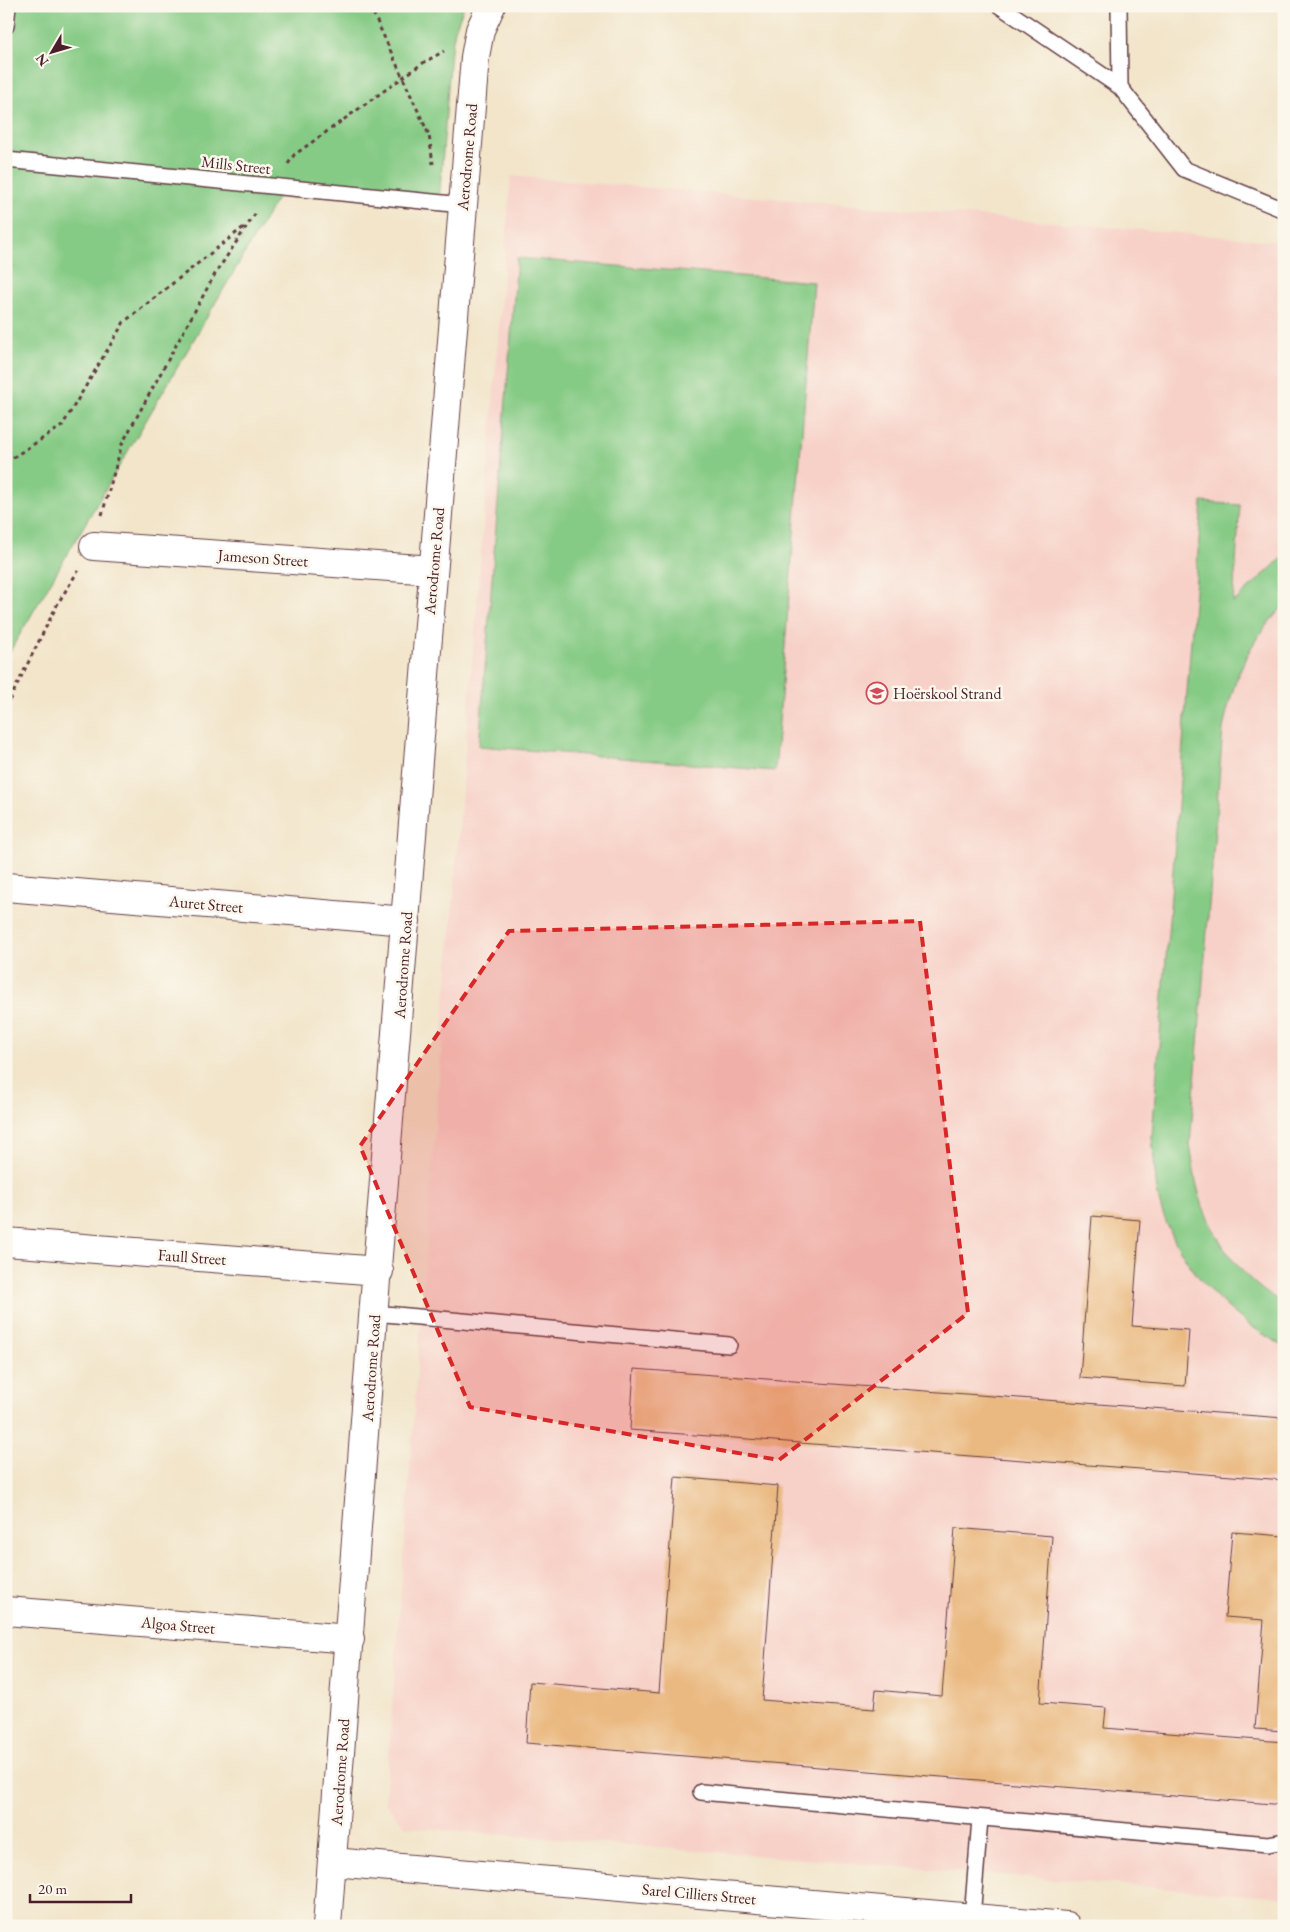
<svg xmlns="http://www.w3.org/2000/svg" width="1290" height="1932" font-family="'EB Garamond',serif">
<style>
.built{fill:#f7d1c8}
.green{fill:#86cb85;stroke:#687558}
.building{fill:#eab981}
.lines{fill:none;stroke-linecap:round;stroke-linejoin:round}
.service-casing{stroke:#633d43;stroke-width:18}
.minor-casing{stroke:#633d43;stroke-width:30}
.path{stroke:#633d43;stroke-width:3;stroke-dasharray:4 4;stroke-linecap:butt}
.service{stroke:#fff;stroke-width:15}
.minor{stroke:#fff;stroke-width:28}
.marked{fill:#d62828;fill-opacity:0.2;stroke:#d62828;stroke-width:4;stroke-dasharray:10 6;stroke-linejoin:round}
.labels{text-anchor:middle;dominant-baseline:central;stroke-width:5;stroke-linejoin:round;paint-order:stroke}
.street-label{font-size:16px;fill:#4a1f2b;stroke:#fbf7ec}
.poi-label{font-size:16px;fill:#4a1f2b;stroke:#fbf7ec;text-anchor:start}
</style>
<rect width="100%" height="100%" fill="#fbf7ec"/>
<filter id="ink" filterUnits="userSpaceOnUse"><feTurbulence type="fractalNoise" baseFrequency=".02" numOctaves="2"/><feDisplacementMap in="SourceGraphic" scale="10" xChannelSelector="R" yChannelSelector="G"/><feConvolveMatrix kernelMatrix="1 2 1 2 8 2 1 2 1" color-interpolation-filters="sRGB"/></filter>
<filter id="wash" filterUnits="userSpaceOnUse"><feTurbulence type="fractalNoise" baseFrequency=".0096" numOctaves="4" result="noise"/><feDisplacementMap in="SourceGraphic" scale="20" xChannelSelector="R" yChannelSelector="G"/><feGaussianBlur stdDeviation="1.12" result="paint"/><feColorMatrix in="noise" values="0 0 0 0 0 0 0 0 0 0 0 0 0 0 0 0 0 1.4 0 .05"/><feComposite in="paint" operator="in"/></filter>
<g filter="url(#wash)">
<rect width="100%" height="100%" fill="#f2e5ca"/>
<path class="built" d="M511 176 1284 242V1898L406 1827 385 1803 434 1143Z"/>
<g class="green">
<path d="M6 6H464L455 30 451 50 439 202 282 190 6 658Z"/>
<path d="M517 258 814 282 775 771 479 746Z"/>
<path d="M1202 502 1240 505 1233 603 1284 556V606C1247 642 1234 679 1223 728L1190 1145C1193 1160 1194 1176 1198 1190 1208 1232 1244 1285 1284 1303V1346C1228 1317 1181 1269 1161 1208 1154 1186 1155 1159 1152 1136Z"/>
</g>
<g id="blocks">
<g class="building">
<path d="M1092 1216 1140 1220 1132 1326 1189 1330 1185 1386 1080 1378Z"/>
<path d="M634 1369 1284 1418V1480L630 1430Z"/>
<path d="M675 1477 778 1486 762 1700 874 1709 876 1690 942 1696 955 1528 1052 1536 1040 1703 1106 1708 1104 1728 1284 1742V1805L526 1743 530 1682 659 1693Z"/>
<path d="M1232 1532 1284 1536V1731L1255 1729 1264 1620 1225 1617Z"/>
</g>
</g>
</g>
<g filter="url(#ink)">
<use href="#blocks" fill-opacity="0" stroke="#633d43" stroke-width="1"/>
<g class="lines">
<g class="service-casing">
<g id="service">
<path d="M1000 6 1120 87 1184 169 1284 210"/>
<path d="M1119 6 1120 87"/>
<path d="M6 26 8 6"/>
<path d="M6 160 463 205"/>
<path d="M374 1313 729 1345"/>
<path d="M701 1792 1268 1844 1284 1841"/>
<path d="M972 1918 980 1819"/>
</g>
</g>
<g class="minor-casing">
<g id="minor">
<path d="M94 546 433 570"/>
<path d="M6 887 406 921"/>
<path d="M6 1242 379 1271"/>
<path d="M6 1611 350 1639"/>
<path d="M333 1862 1066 1926"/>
<path d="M327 1926 370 1354 475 57 480 30 491 6"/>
</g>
</g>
<g class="path">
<path d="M370 6 429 135 433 164"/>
<path d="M288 164 294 155 423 63 444 51"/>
<path d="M6 462 62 426 124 322 245 226"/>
<path d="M102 515 122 444 215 274 257 211"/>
<path d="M6 707 58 603 78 571"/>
</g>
<use href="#service" class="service"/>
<use href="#minor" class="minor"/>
</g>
</g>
<path class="marked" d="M920 921 968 1313 779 1460 470 1407 360 1146 509 931Z"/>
<defs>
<g id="school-ring" transform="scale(1.125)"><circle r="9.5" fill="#fbf7ec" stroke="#d1495b" stroke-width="1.5"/><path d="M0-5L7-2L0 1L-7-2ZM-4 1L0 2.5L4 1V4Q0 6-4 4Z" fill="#d1495b"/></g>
</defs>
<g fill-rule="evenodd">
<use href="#school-ring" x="877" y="693"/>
</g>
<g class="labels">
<g class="street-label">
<text transform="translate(467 157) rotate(-85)">Aerodrome Road</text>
<text transform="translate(236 165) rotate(6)">Mills Street</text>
<text transform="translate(263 558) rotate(4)">Jameson Street</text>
<text transform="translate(434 561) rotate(-85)">Aerodrome Road</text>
<text transform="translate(206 904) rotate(5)">Auret Street</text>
<text transform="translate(403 965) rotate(-86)">Aerodrome Road</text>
<text transform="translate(192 1257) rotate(4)">Faull Street</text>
<text transform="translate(371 1368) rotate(-86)">Aerodrome Road</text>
<text transform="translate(178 1625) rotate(5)">Algoa Street</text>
<text transform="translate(340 1772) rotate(-86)">Aerodrome Road</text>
<text transform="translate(699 1894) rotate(5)">Sarel Cilliers Street</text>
</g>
<g class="poi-label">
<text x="893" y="693">Hoërskool Strand</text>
</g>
</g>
<rect width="1290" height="1932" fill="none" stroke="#fbf7ec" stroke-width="25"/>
<g transform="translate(52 52) rotate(232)" stroke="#fbf7ec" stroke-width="4" paint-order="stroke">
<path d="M0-4L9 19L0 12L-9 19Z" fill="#4a1f2b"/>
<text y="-8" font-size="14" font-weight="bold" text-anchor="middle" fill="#4a1f2b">N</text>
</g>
<path d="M30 1894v8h101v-8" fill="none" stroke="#4a1f2b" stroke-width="2.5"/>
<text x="38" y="1894" font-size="15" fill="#4a1f2b" stroke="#fbf7ec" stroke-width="4" paint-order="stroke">20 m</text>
</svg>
